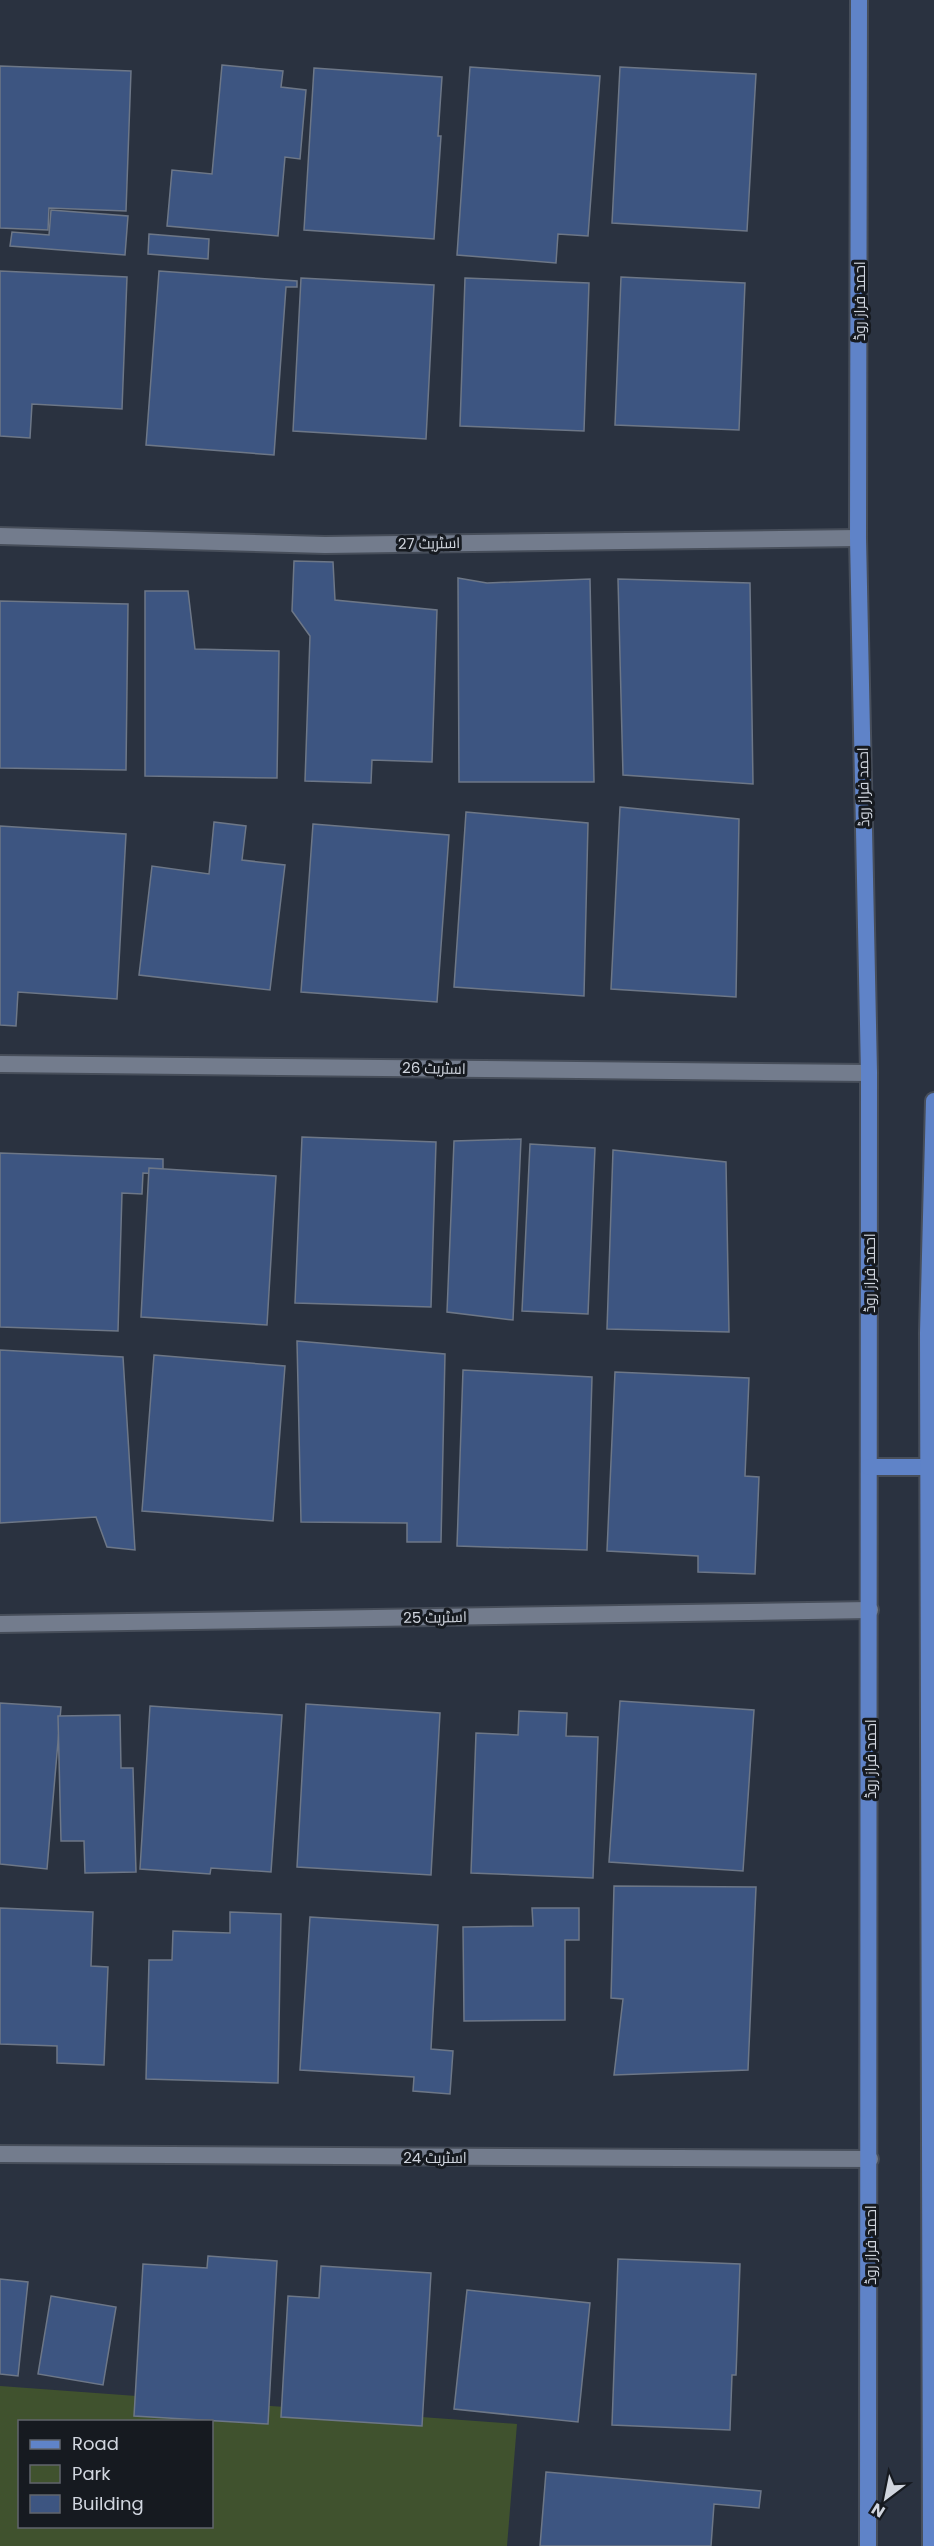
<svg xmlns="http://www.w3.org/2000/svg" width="934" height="2546" font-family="Poppins,Cairo,sans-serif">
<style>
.green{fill:#40522e;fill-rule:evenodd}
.building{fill:#3d5581;stroke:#6d7787;stroke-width:1.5}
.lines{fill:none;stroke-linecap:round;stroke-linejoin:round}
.minor-casing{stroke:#474e5a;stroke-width:20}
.primary-casing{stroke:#474e5a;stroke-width:20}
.minor{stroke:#737c8d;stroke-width:16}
.primary{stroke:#5f83c8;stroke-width:16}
.labels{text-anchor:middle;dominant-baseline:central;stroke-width:6;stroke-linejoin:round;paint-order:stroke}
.street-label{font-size:15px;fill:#d1d6df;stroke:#161a20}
</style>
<rect width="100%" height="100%" fill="#2a3240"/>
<path class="green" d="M0 2386 517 2424 507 2546H0ZM20 2422H212V2526H20Z"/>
<g class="building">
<path d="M222 65 283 71 281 87 306 90 300 159 285 157 278 236 167 226 172 170 212 174Z"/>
<path d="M0 66 131 71 126 211 49 208 48 230 0 228Z"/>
<path d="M470 67 600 76 588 236 558 234 556 263 457 255Z"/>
<path d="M620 67 756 74 747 231 612 223Z"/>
<path d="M314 68 442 77 438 136H441L434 239 304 230Z"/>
<path d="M51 210 128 216 125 255 10 246 12 232 49 235Z"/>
<path d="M149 234 209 239 208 259 148 254Z"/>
<path d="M0 271 127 277 122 409 32 404 30 438 0 436Z"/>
<path d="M159 271 297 281V287H286L274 455 146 445Z"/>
<path d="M621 277 745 283 739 430 615 425Z"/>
<path d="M301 278 434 285 426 439 293 431Z"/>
<path d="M465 278 589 283 584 431 460 426Z"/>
<path d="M294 561 333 562 335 600 437 610 432 762 372 760 371 783 305 781 310 636 292 611Z"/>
<path d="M458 578 487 583 590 579 594 782H459Z"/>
<path d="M618 579 750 583 753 784 623 775Z"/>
<path d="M145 591H188L195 649 279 651 277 778 145 776Z"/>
<path d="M0 601 128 604 126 770 0 768Z"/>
<path d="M620 807 739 819 736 997 611 989Z"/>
<path d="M466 812 588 823 584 996 454 987Z"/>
<path d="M214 822 246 826 242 860 285 865 270 990 139 975 152 866 209 874Z"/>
<path d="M313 824 449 835 437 1002 301 992Z"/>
<path d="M0 826 126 834 117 999 18 992 16 1026 0 1025Z"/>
<path d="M302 1137 436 1142 431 1307 295 1303Z"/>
<path d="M521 1139 513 1320 447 1312 454 1141Z"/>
<path d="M530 1144 595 1148 588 1314 522 1311Z"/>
<path d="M613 1150 726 1162 729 1332 607 1329Z"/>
<path d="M0 1153 163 1159V1174L143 1173 142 1194 122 1193 118 1331 0 1327Z"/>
<path d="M149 1168 276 1176 267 1325 141 1317Z"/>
<path d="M297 1341 445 1354 441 1542H407V1523L301 1522Z"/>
<path d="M0 1350 123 1357 135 1550 107 1547 96 1517 0 1523Z"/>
<path d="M154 1355 285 1366 273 1521 142 1511Z"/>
<path d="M463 1370 592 1377 587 1550 457 1546Z"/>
<path d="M615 1372 749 1378 745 1476 759 1477 755 1574 698 1572V1556L607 1551Z"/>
<path d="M620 1701 754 1710 743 1871 609 1862Z"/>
<path d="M0 1703 61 1707 47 1869 0 1864Z"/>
<path d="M306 1704 440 1713 431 1875 297 1867Z"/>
<path d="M150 1706 282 1715 271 1872 211 1868 210 1874 140 1869Z"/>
<path d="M519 1711 567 1713 566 1736 598 1737 593 1878 471 1873 476 1733 518 1735Z"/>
<path d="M120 1715 121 1768H133L136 1872 85 1873 84 1841H61L58 1716Z"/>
<path d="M614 1886 756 1887 748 2070 614 2075 623 1999 611 1998Z"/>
<path d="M0 1908 93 1912 91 1966 108 1967 104 2065 57 2063V2046L0 2044Z"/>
<path d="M532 1908H579V1940H565V2020L464 2021 463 1927 533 1926Z"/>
<path d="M230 1912 281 1914 278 2083 146 2079 149 1960H172L173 1931 230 1933Z"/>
<path d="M310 1917 438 1925 431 2049 453 2051 450 2094 413 2091 414 2077 300 2070Z"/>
<path d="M208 2256 277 2261 268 2424 134 2416 143 2264 207 2268Z"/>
<path d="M618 2259 740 2264 736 2375H732L730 2430 612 2425Z"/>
<path d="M321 2266 431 2273 422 2426 281 2417 288 2296 319 2298Z"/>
<path d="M0 2279 28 2282 18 2376 0 2374Z"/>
<path d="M467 2290 590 2303 578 2422 454 2409Z"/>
<path d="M51 2296 116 2307 103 2385 38 2374Z"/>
<path d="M546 2472 761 2491 759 2508 714 2504 711 2546H540Z"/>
</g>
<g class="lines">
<g class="minor-casing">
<g id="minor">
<path d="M0 536 325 545 858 538"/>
<path d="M0 1064 869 1073"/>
<path d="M0 1624 870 1610"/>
<path d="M0 2154 870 2159"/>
</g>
</g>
<g class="primary-casing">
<g id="primary">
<path d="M859 0 858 538 869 1073 868 2546"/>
<path d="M869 1467H929"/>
<path d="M931 2546 928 1333 934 1101"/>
</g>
</g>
<use href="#minor" class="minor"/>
<use href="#primary" class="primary"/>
</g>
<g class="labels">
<g class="street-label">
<text transform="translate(859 301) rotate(-90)">احمد فراز روڈ</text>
<text transform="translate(429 543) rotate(-1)">اسٹریٹ 27</text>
<text transform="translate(863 787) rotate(-91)">احمد فراز روڈ</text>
<text transform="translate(434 1068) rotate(1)">اسٹریٹ 26</text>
<text transform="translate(869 1273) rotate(-90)">احمد فراز روڈ</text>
<text transform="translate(435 1617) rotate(-1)">اسٹریٹ 25</text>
<text transform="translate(870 1759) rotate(-90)">احمد فراز روڈ</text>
<text x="435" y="2157">اسٹریٹ 24</text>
<text transform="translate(870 2245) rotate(-90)">احمد فراز روڈ</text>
</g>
</g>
<rect x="18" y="2420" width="195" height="108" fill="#161a20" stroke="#61656c" stroke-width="1.5"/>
<rect x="30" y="2440" width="30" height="9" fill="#5f83c8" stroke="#61656c" stroke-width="1.5"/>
<text x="72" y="2450" font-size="18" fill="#d1d6df">Road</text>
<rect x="30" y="2465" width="30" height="18" fill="#40522e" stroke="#61656c" stroke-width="1.5"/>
<text x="72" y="2480" font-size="18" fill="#d1d6df">Park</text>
<rect x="30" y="2495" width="30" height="18" fill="#3d5581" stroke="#61656c" stroke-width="1.5"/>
<text x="72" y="2510" font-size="18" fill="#d1d6df">Building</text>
<g transform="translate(886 2498) rotate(212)" stroke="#161a20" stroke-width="4.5" paint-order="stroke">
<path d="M0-4.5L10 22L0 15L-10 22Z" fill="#d1d6df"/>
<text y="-9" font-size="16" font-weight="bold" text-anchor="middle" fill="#d1d6df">N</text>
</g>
</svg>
